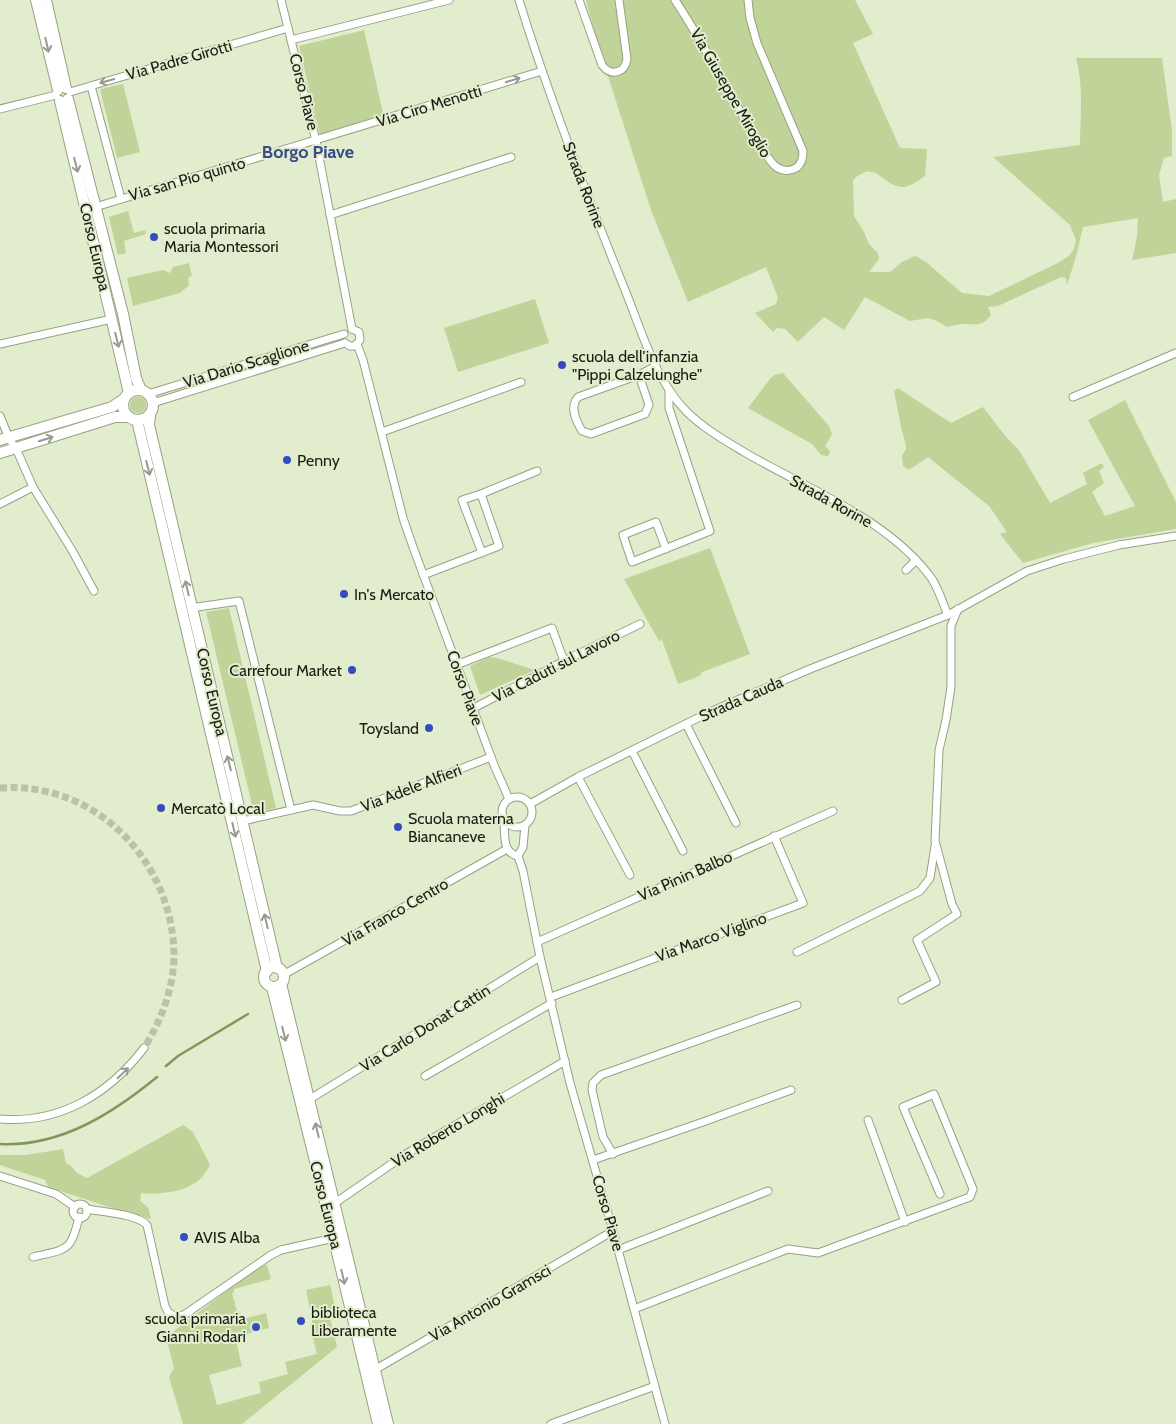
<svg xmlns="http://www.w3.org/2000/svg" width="1176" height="1424" font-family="Cabin,sans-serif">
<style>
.green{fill:#c0d398}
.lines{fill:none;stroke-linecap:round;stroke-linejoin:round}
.stream{stroke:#84975a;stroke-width:2.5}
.street-tunnel{stroke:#bac3a8;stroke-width:7;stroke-dasharray:7 3.5;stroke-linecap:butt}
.street-casing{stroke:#97a184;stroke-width:9}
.secondary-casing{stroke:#97a184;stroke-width:12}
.street{stroke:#fff;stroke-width:7}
.secondary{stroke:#fff;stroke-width:10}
.oneway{stroke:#989994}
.poi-dot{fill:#344cbd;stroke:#e2edce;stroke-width:2}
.labels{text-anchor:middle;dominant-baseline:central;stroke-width:4;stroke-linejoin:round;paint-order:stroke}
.street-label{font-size:16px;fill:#1a1d12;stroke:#e2edce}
.poi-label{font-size:16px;fill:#1a1d12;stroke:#e2edce;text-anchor:start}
.neighbourhood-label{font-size:18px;font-weight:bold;fill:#3a4c87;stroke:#e2edce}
</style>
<rect width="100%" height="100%" fill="#e2edce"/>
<g class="green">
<path d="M586 0H855L873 34 853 43 900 148 927 149 925 176C919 180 910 187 903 187 880 186 877 158 853 180L854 216 864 232 869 244 878 253 879 259 869 272H890L902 262 915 256 926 262 962 293 989 296 1056 264 1069 256 1074 249 1076 240 1070 225 993 157 1080 145C1080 116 1084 87 1076 58H1162L1172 131V156L1164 158 1159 175 1163 202 1176 199V253L1132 260 1137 237 1138 218 1083 227 1075 260 1067 285 1066 278 1061 277 998 306 988 307 991 315C982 327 977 324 964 324 959 324 952 326 947 327L937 321 928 318 910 321 865 297 844 330 824 317 798 342 785 329 777 328 773 332 755 313 776 304 778 298 766 267 688 302 651 210 598 45Z"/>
<path d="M364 30 384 117 320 136 299 46Z"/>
<path d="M123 84 140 152 117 158 100 89Z"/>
<path d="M128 211 134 233 145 230 146 234 124 241 126 253 118 255 109 217Z"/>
<path d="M189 263 192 276 188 278 189 285 180 293 133 306 127 278 163 270 170 273 173 267Z"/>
<path d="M535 299 549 343 458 372 444 328Z"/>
<path d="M783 373 829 426 832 434 825 446 830 451 828 456 821 455 812 444 748 408 770 379 774 375Z"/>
<path d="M898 388 951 423 983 407 1006 437 1019 450 1050 503 1087 484 1083 473 1102 463 1104 467 1099 471 1104 483 1092 492 1105 516 1135 506 1088 420 1125 400 1176 502V529L1093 543 1023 563 1000 534 1007 532 989 506 928 457 909 470 903 466 902 456 906 449V445L902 431 894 391Z"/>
<circle cx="138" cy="405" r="8"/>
<path d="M710 548 750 654 702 672 700 676 678 684 662 640 659 641 624 579Z"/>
<path d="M229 608 276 808 254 813 206 612Z"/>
<path d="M489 657 497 658 535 670 480 695 470 666Z"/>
<path d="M183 1125 193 1132 210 1165C207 1170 203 1177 198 1181 184 1192 158 1195 141 1193L140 1201 148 1207 151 1219 112 1208 48 1187 45 1180 0 1165V1155H26L63 1149 66 1163 71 1166 77 1173 87 1178Z"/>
<path d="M267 1265 271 1279 234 1289V1292L232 1293 237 1311H239L241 1317 243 1319 266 1313 269 1328 235 1337 242 1366 209 1375 217 1405 261 1393 259 1382 288 1374 285 1362 317 1354 310 1326 313 1325 306 1290 330 1285 336 1311 329 1313 337 1347 242 1424H183L169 1377 174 1368 166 1337 257 1268Z"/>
</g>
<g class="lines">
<g class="stream">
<path d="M166 1066 178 1056 248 1014"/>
<path d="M0 1144C60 1147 112 1114 157 1077"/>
</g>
<path class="street-tunnel" d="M0 788C96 781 173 862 174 955 174 988 161 1021 144 1048"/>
<g class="street-casing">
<g id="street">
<path d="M281 0 316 141 352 329"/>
<path d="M519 0C549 97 585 191 623 285 641 328 653 377 686 411 703 428 724 440 744 452 807 489 889 519 932 579 939 590 943 604 948 615"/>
<path d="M579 0 602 65C611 77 625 73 627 59L619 0"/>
<path d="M675 0C696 32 715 66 734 100 744 119 760 150 774 165 780 171 789 172 796 168 802 164 803 158 803 151L757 43 750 18 748 0"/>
<path d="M291 40 449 0"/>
<path d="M91 86 121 199"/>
<path d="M70 92 288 28"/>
<path d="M0 109 56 95"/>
<path d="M92 208 542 71"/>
<path d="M330 215 511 157"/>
<path d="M345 343 350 346H355L360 340 359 332 352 329"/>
<path d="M0 344 112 319"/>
<path d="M357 344 363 360 403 518 413 547 494 765 509 799"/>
<path d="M639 375 649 405 645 414 591 434 582 431C576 421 569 407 578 397L639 375 656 366"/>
<path d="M148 394 344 334"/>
<path d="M1073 397 1176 353"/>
<path d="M153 403 345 343"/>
<path d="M0 416 9 438 18 453 33 487 73 552 94 591"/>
<path d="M382 432 521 382"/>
<path d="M481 494 537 471"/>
<path d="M0 504 33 487"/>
<path d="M666 549 656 522 623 535 632 562 710 531 669 408V390"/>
<path d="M906 570 916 560"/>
<path d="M423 575 426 574 499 546 481 494 462 500 482 553"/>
<path d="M197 607 239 601 291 810"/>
<path d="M456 665 552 628 564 661"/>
<path d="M472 709 564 661 640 624"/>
<path d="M686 724 736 823"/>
<path d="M632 751 683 851"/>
<path d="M578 777 630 875"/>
<circle cx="517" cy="812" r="15"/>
<path d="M530 804 578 777 712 711 810 669 948 615 1027 571 1064 559 1119 545 1176 536"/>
<path d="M243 821 313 805 340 811H351L491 757"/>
<path d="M504 821C505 834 502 853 518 856"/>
<path d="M518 856 523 871 540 957 570 1083 613 1231 665 1424"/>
<path d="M518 856 523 847 525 825"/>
<path d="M537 942 833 811"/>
<path d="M797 952 920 891 930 878 935 846"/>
<path d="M283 975 507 849"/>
<path d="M551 997 803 903 774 836"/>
<path d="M902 1000 936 982 917 940 957 914 952 904 935 841 939 750 946 720 951 687V626L958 609"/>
<path d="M425 1076 552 1003"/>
<path d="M310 1099 540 957"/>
<path d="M0 1119C60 1124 109 1094 144 1048"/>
<path d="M868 1120 905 1222"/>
<path d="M613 1154 603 1137 592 1090 593 1083 601 1075 797 1005"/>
<path d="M593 1160 703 1122 791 1090"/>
<path d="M0 1176 56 1194 75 1207"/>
<path d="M335 1203 406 1154 565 1061"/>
<circle cx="80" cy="1211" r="7"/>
<path d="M87 1209C102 1212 137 1214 147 1225L165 1306 168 1312 174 1316 184 1315 271 1255 281 1250 334 1238"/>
<path d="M618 1250 768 1191"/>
<path d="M33 1257C66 1249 71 1253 79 1217"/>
<path d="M634 1309 788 1249 818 1253 970 1197 973 1189 934 1094 903 1107 940 1194"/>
<path d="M371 1372 613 1231"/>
<path d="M551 1424 655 1386"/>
</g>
</g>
<g class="secondary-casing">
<g id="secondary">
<path d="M36 0 58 90"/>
<path d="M46 0 66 88"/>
<path d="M68 99 123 314 136 378 141 390"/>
<path d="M60 101 129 393"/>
<circle cx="138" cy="405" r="15"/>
<path d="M150 415 149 425 277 968"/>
<path d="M137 420 267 971"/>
<path d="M0 440 112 407 124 399"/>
<path d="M0 453 115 417H128"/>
<circle cx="274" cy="977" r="10"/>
<path d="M281 984 388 1424"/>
<path d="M272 987 320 1181 378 1424"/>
</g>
</g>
<use href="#street" class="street"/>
<use href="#secondary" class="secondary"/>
</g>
<defs><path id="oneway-shaft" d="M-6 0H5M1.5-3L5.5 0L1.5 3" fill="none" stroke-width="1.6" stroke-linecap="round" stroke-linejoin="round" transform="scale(1.25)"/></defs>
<g class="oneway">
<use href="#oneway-shaft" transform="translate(47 45) rotate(77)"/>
<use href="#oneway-shaft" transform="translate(513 80) rotate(-17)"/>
<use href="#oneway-shaft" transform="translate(107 81) rotate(164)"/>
<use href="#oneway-shaft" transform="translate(76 165) rotate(76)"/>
<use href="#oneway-shaft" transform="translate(117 340) rotate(76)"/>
<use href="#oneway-shaft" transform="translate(46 439) rotate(-17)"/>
<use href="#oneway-shaft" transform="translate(148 468) rotate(76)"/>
<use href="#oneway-shaft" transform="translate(187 588) rotate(-103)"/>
<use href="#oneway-shaft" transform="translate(229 763) rotate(-104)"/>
<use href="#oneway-shaft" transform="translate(234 830) rotate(77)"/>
<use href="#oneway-shaft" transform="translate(266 921) rotate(-103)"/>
<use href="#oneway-shaft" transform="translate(284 1034) rotate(76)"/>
<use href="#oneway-shaft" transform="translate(123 1073) rotate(-44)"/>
<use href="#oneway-shaft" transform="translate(317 1130) rotate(-103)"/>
<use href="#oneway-shaft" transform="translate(343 1277) rotate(77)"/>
</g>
<g class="poi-dot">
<circle cx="154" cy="237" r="5"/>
<circle cx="562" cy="365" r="5"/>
<circle cx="287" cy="460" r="5"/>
<circle cx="344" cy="594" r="5"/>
<circle cx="352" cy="670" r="5"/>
<circle cx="429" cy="728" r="5"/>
<circle cx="161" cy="808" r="5"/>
<circle cx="398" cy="827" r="5"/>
<circle cx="184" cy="1237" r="5"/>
<circle cx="301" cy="1321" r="5"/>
<circle cx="256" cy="1327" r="5"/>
</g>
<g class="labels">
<g class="street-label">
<text transform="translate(179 60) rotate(-16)">Via Padre Girotti</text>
<text transform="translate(304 92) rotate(76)">Corso Piave</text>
<text transform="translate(731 93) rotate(60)">Via Giuseppe Miroglio</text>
<text transform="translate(429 106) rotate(-17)">Via Ciro Menotti</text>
<text transform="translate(187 179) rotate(-16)">Via san Pio quinto</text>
<text transform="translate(584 185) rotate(69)">Strada Rorine</text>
<text transform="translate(95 247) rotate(77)">Corso Europa</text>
<text transform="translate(246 364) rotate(-17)">Via Dario Scaglione</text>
<text transform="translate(831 501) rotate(29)">Strada Rorine</text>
<text transform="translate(556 666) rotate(-27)">Via Caduti sul Lavoro</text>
<text transform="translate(465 688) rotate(70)">Corso Piave</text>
<text transform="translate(212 692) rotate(77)">Corso Europa</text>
<text transform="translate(741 699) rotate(-24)">Strada Cauda</text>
<text transform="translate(411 788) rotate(-21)">Via Adele Alfieri</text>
<text transform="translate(685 876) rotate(-24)">Via Pinin Balbo</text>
<text transform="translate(395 912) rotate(-30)">Via Franco Centro</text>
<text transform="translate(711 937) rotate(-20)">Via Marco Viglino</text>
<text transform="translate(425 1028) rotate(-32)">Via Carlo Donat Cattin</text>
<text transform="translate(448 1130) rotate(-31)">Via Roberto Longhi</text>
<text transform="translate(326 1205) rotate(76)">Corso Europa</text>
<text transform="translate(608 1213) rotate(74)">Corso Piave</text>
<text transform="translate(490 1303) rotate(-30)">Via Antonio Gramsci</text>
</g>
<g class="poi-label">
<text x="164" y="228">scuola primaria<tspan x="164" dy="18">Maria Montessori</tspan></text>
<text x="572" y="356">scuola dell'infanzia<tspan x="572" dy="18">"Pippi Calzelunghe"</tspan></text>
<text x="297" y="460">Penny</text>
<text x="354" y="594">In's Mercato</text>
<text x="342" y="670" text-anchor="end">Carrefour Market</text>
<text x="419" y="728" text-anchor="end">Toysland</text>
<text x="171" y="808">Mercatò Local</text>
<text x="408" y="818">Scuola materna<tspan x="408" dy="18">Biancaneve</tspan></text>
<text x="194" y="1237">AVIS Alba</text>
<text x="311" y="1312">biblioteca<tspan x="311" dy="18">Liberamente</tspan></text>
<text x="246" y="1318" text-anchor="end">scuola primaria<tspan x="246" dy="18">Gianni Rodari</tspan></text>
</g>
<g class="neighbourhood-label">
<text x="308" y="152">Borgo Piave</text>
</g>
</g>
</svg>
